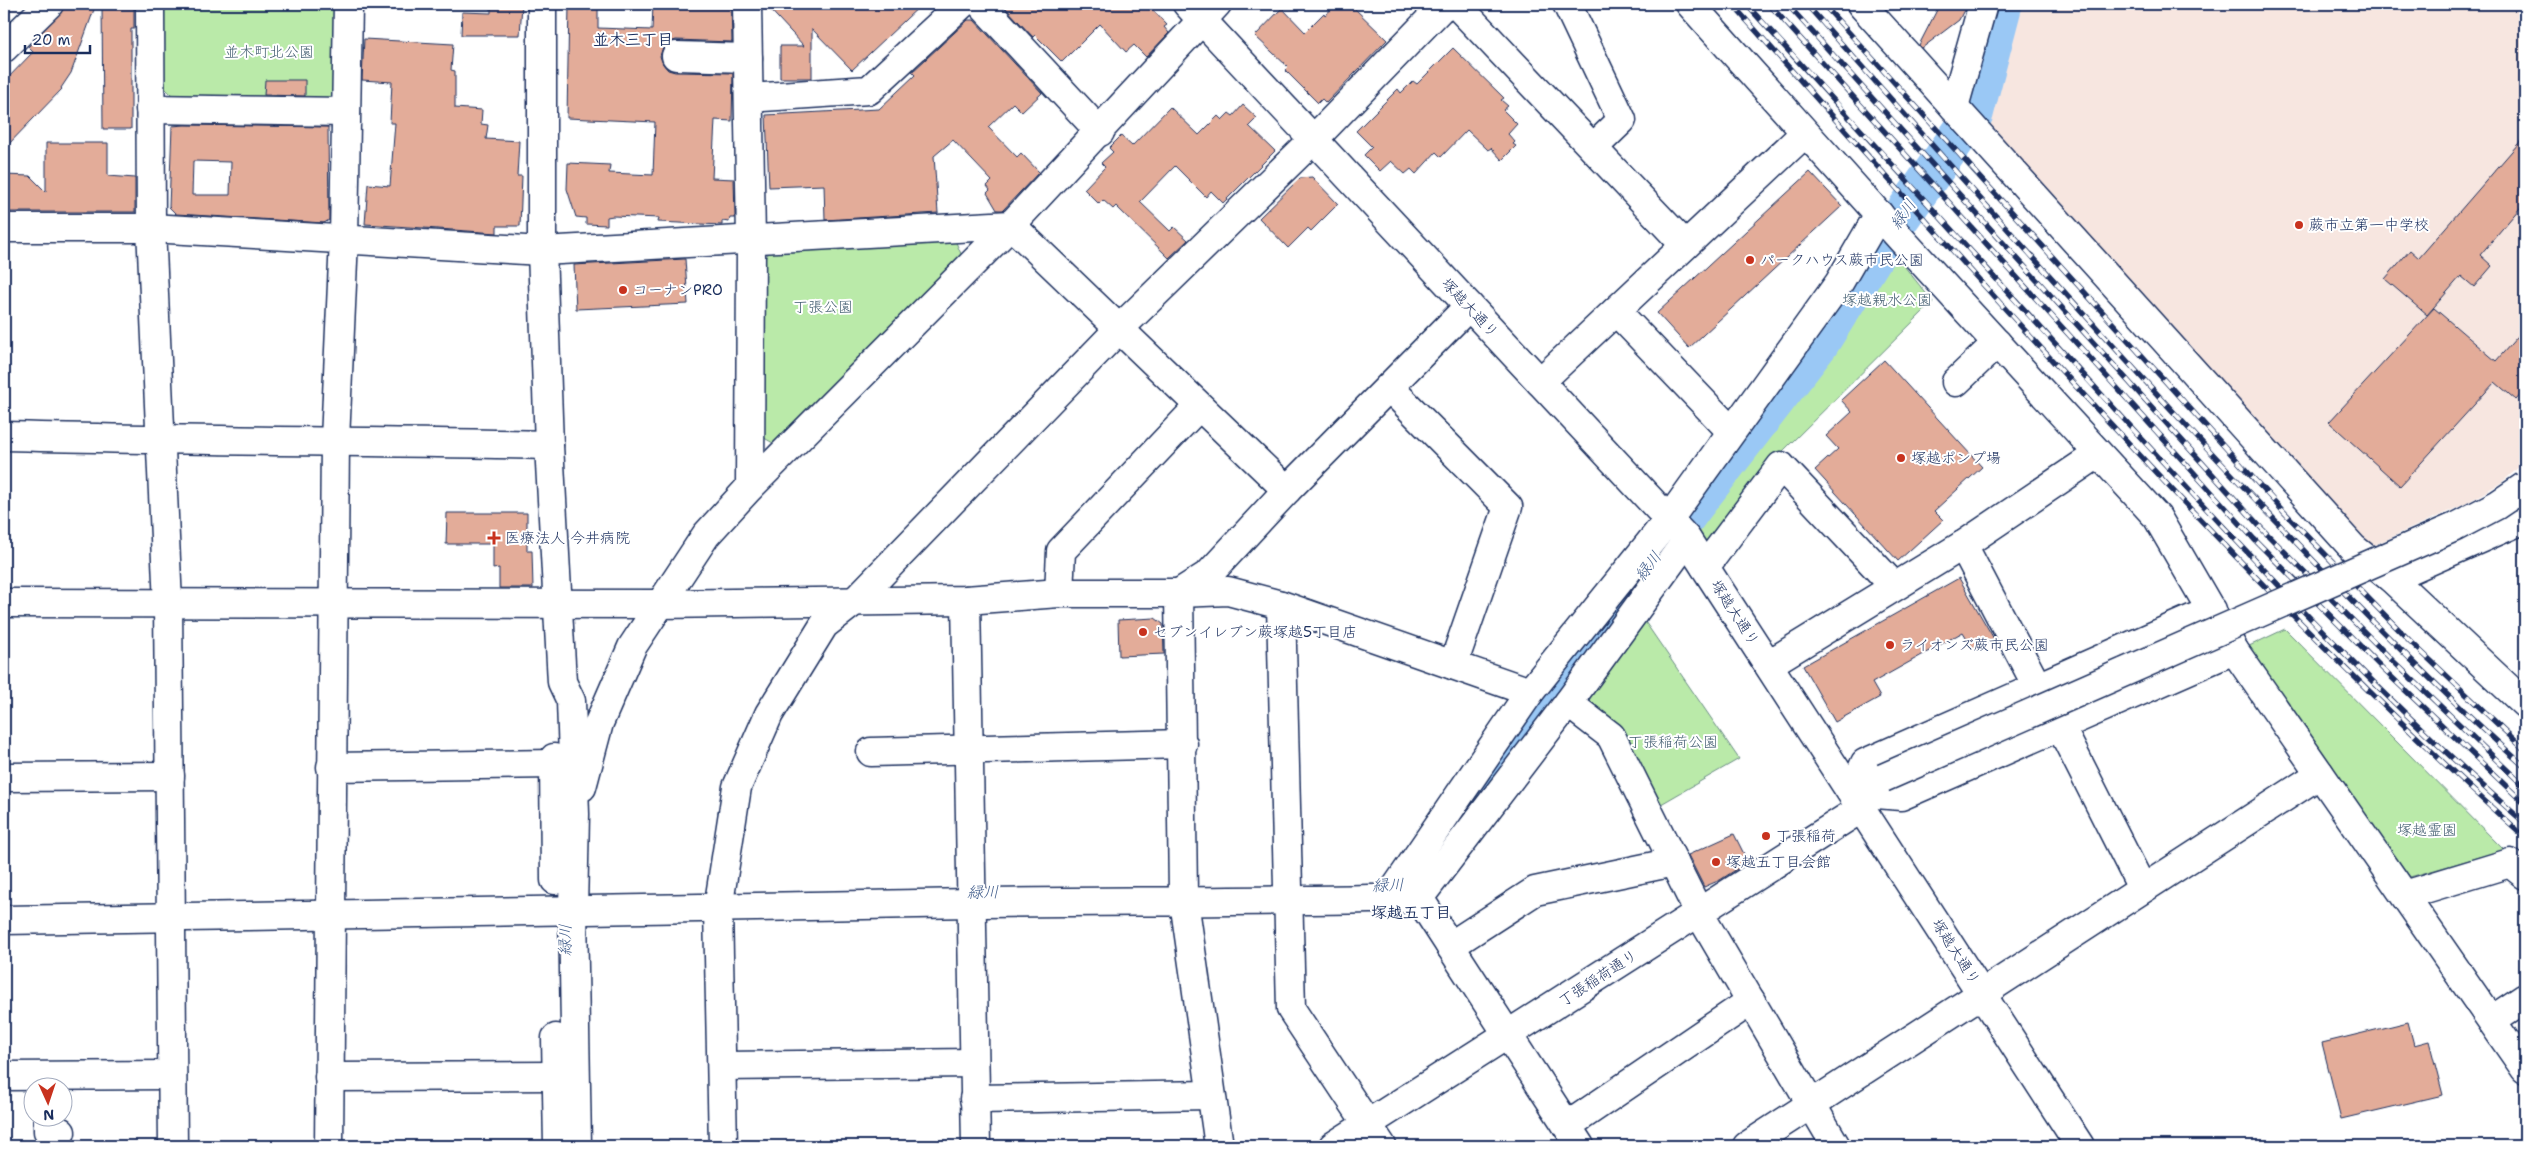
<svg xmlns="http://www.w3.org/2000/svg" width="2529" height="1150" font-family="'Shantell Sans','Klee One',sans-serif">
<style>
.built{fill:#f7e6e0}
.green{fill:#baeaa9;stroke:#6a8c84}
.lines{fill:none;stroke-linecap:round;stroke-linejoin:round}
.river{stroke:#9ac8f5;stroke-width:39}
.building{fill:#e3ac99;stroke:#1b2f5e;fill-rule:evenodd}
.minor-casing{stroke:#1b2f5e;stroke-width:31}
.minor{stroke:#fff;stroke-width:28}
.rail-casing{stroke:#1b2f5e;stroke-width:5.5}
.rail{stroke:#fff;stroke-width:4;stroke-dasharray:11;stroke-linecap:butt}
.minor-bridge-casing{stroke:#1b2f5e;stroke-width:31;stroke-linecap:butt}
.minor-bridge{stroke:#fff;stroke-width:28}
.poi-dot{fill:#c8321e;stroke:#fff;stroke-width:2}
.labels{text-anchor:middle;dominant-baseline:central;stroke-width:4;stroke-linejoin:round;paint-order:stroke}
.park-label{font-size:15px;fill:#435e71;stroke:#fff}
.poi-label{font-size:15px;fill:#1b2f5e;stroke:#fff;text-anchor:start}
.street-label{font-size:15px;fill:#1b2f5e;stroke:#fff}
.neighbourhood-label{font-size:16px;font-weight:bold;fill:#1b2f5e;stroke:#fff}
.water-label{font-size:16px;font-style:italic;fill:#415d8b;stroke:#fff}
</style>
<rect width="100%" height="100%" fill="#fff"/>
<filter id="ink" filterUnits="userSpaceOnUse"><feTurbulence type="fractalNoise" baseFrequency=".02" numOctaves="2"/><feDisplacementMap in="SourceGraphic" scale="10" xChannelSelector="R" yChannelSelector="G"/><feConvolveMatrix kernelMatrix="1 2 1 2 8 2 1 2 1" color-interpolation-filters="sRGB"/></filter>
<g filter="url(#ink)">
<path class="built" d="M2013 4H2525V459L2515 471 2502 482 2465 504 2365 549 1983 127Z"/>
<g class="green">
<path d="M161 4H337L338 91 325 102 176 99 164 87Z"/>
<path d="M954 238 962 256 773 443 759 435 760 266 772 248Z"/>
<path d="M1884 241 1933 302 1780 454 1706 547 1686 517 1820 343Z"/>
<path d="M1639 613 1739 759 1656 807 1575 702Z"/>
<path d="M2285 629 2504 850 2410 877 2247 647Z"/>
</g>
<g class="lines">
<path class="river" d="M1417 876 1569 677 1694 506 1820 343 1884 241 1974 114 2003 4"/>
</g>
<g class="building">
<path d="M68 4H96L71 73 61 88 62 89 4 149V82L33 52 28 47Z"/>
<path d="M102 4H134V29H131V129H103Z"/>
<path d="M491 4H522L520 35H461L462 12 491 13Z"/>
<path d="M569 4H598V28L652 30 653 4H731L732 42 676 40 668 43 663 47 660 56 663 64 668 70 675 72 733 73 732 121 715 120 712 178 734 179 735 218H730L729 222 722 221V225L658 222 659 218 613 216 607 217V225L586 224V218L576 217 567 189 568 163 610 165 609 173 653 175 655 122 567 118Z"/>
<path d="M765 4H922L852 70 812 29V78H780V46H804Z"/>
<path d="M1002 4H1147L1167 25 1164 27 1169 33 1146 57 1134 45 1126 52 1100 24 1062 62 1035 35 1033 37Z"/>
<path d="M1337 4H1350L1387 40 1326 103 1322 99 1318 103 1285 70 1288 67 1255 36 1282 8 1305 32 1324 13 1325 15Z"/>
<path d="M1940 4H1967L1959 20 1922 48 1919 45Z"/>
<path d="M968 20H974L1042 93 1022 112 1013 103 988 127 1017 157 1021 153 1039 172 1003 210H997L987 193 990 190 987 186 992 181 953 140 934 156 938 213 825 220 824 185 769 187 766 115 879 109 915 75 912 72Z"/>
<path d="M364 39 453 44 451 70 455 71V108L482 110 481 124 488 125 486 139 519 141 517 176H522L520 226H497V233L365 224 368 184 390 186 395 123H390L392 82 362 80Z"/>
<path d="M1453 48 1504 98 1501 100 1508 106 1503 110 1517 124 1508 134 1515 142 1513 144 1516 146 1502 160 1491 148 1488 150 1467 130 1441 157 1436 152 1416 174 1411 169 1405 174 1391 161 1380 171 1364 155 1372 147 1356 131 1398 89 1401 93 1413 81 1417 84Z"/>
<path d="M265 80H305V96L264 95Z"/>
<path d="M1243 105 1257 118 1249 126 1275 151 1223 203 1211 191 1206 197 1175 166 1140 202 1170 231 1174 227 1188 240 1169 258 1116 206 1113 209 1103 200 1099 204 1084 189 1105 167 1101 163 1113 152 1109 148 1121 136 1132 146 1170 107 1199 135 1218 116 1222 120 1229 113 1233 116Z"/>
<path d="M185 125 328 127 329 220 324 223 176 214 169 207 172 126ZM193 161 231 162 230 195H192Z"/>
<path d="M2525 136V202L2480 255 2492 266 2474 287 2461 276 2427 315 2385 279 2410 250 2419 258Z"/>
<path d="M46 143H108V176L135 178V212H4V175L30 176 46 192Z"/>
<path d="M1810 172 1842 206 1689 348 1657 313Z"/>
<path d="M1312 177 1338 204 1311 231 1308 228 1288 248 1259 218 1300 178Z"/>
<path d="M685 259 688 304 576 309 574 265Z"/>
<path d="M2434 308 2496 361 2525 328V390L2516 400 2495 382 2400 486 2329 422Z"/>
<path d="M1884 360 1982 467 1934 511 1943 520 1898 561 1815 470 1838 449 1826 436 1852 412 1841 400Z"/>
<path d="M447 513H527V551H532L533 588H499V568L493 569V544H446Z"/>
<path d="M1959 578 1994 639 1974 650 1963 632 1872 683 1880 697 1835 722 1803 666Z"/>
<path d="M1155 618 1163 624 1164 654 1119 656 1118 620Z"/>
<path d="M1734 834 1748 862 1720 880 1704 887 1688 855Z"/>
<path d="M2408 1022 2414 1045 2429 1041 2443 1095 2341 1119 2322 1043Z"/>
</g>
<g class="lines">
<g class="minor-casing">
<g id="minor">
<path d="M150 4 151 228 168 604 173 1146"/>
<path d="M542 4V251L549 445 562 682 571 701 575 814 573 910 577 1146"/>
<path d="M747 4 751 240 750 487"/>
<path d="M981 4 1100 132"/>
<path d="M1187 4 1686 538 2080 1146"/>
<path d="M1456 4 1685 245"/>
<path d="M1567 4 1622 120 1593 148"/>
<path d="M1690 4 1901 239 2157 517 2234 650 2525 1069"/>
<path d="M1861 4 2353 548 2391 578 2525 704"/>
<path d="M4 48 49 4"/>
<path d="M676 56 748 58"/>
<path d="M749 98 869 90 962 4"/>
<path d="M1954 107 1983 4"/>
<path d="M150 109 346 112"/>
<path d="M4 228H151L542 251 1011 225 1287 490"/>
<path d="M1616 311 1731 431"/>
<path d="M1540 382 1805 133"/>
<path d="M1956 382 1997 343"/>
<path d="M1389 387 1508 507 1453 665"/>
<path d="M4 436C185 441 367 441 549 445"/>
<path d="M1963 545 2037 686"/>
<path d="M1705 567 1781 466 1894 586"/>
<path d="M2391 578 2525 519"/>
<path d="M1059 593 1061 551 1198 407"/>
<path d="M966 600 976 1146"/>
<path d="M4 603 659 604 966 600 1059 593H1179L1228 591 1281 605 1530 692"/>
<path d="M1281 605 1291 1009 1382 1146"/>
<path d="M1769 664 1963 545 2098 454"/>
<path d="M1568 703 1611 736 1699 913 1836 1146"/>
<path d="M2060 726 2142 888"/>
<path d="M871 752 1183 744"/>
<path d="M554 758 555 880"/>
<path d="M331 767 555 764"/>
<path d="M4 777 170 776"/>
<path d="M582 787 599 723 632 647 706 535 750 487 1011 225 1217 4"/>
<path d="M1852 792 1901 796 2234 650"/>
<path d="M1852 792 1865 763 2212 610"/>
<path d="M2405 895 2510 863 2525 875"/>
<path d="M1419 898 1580 1146"/>
<path d="M1388 899 1530 692 1669 519 1839 283 1879 214"/>
<path d="M4 920C326 917 649 907 971 903 1121 901 1270 902 1419 898L1568 703 1687 540"/>
<path d="M1450 946 1535 891 1674 862"/>
<path d="M2492 1020 2525 998"/>
<path d="M556 1038 558 1146"/>
<path d="M722 1066 973 1063"/>
<path d="M4 1076 172 1075"/>
<path d="M329 1077 557 1076"/>
<path d="M974 1099 1211 1095"/>
<path d="M48 1118V1131L61 1132"/>
<path d="M1567 1126 1751 1001"/>
<path d="M329 1146 335 440 344 239 348 4"/>
<path d="M723 1146 718 909 737 787 769 714 824 625 855 601 1118 330 1313 140 1445 4"/>
<path d="M1219 1146 1183 894 1179 593 1209 574 1287 490 1469 306"/>
<path d="M1333 1146 1862 808"/>
<path d="M1747 1146 2320 774"/>
</g>
</g>
<use href="#minor" class="minor"/>
<g class="rail-casing">
<g id="rail">
<path d="M1732 4C1988 289 2240 581 2525 838"/>
<path d="M1746 4C1886 156 2023 310 2163 462 2279 587 2396 712 2525 823"/>
<path d="M1769 4 2254 539 2384 670 2525 804"/>
<path d="M1787 4 2263 530 2392 660 2525 787"/>
<path d="M1806 4C1930 143 2054 282 2180 419 2291 538 2403 658 2525 767"/>
<path d="M1823 4 2283 511 2411 642 2525 750"/>
</g>
</g>
<use href="#rail" class="rail"/>
<g class="minor-bridge-casing">
<path id="minor-bridge" d="M1883 778 2455 527 2497 505 2525 486"/>
</g>
<use href="#minor-bridge" class="minor-bridge"/>
</g>
</g>
<g class="poi-dot">
<circle cx="2299" cy="225" r="5"/>
<circle cx="1750" cy="260" r="5"/>
<circle cx="623" cy="290" r="5"/>
<circle cx="1901" cy="458" r="5"/>
<path d="M491.5 530.5h5v5h5v5h-5v5h-5v-5h-5v-5h5z"/>
<circle cx="1143" cy="632" r="5"/>
<circle cx="1890" cy="645" r="5"/>
<circle cx="1766" cy="836" r="5"/>
<circle cx="1716" cy="862" r="5"/>
</g>
<g class="labels">
<g class="park-label">
<text x="269" y="52">並木町北公園</text>
<text x="1887" y="300">塚越親水公園</text>
<text x="823" y="307">丁張公園</text>
<text x="1673" y="742">丁張稲荷公園</text>
<text x="2427" y="830">塚越霊園</text>
</g>
<g class="poi-label">
<text x="2309" y="225">蕨市立第一中学校</text>
<text x="1760" y="260">パークハウス蕨市民公園</text>
<text x="633" y="290">コーナンPRO</text>
<text x="1911" y="458">塚越ポンプ場</text>
<text x="505" y="538">医療法人 今井病院</text>
<text x="1153" y="632">セブンイレブン蕨塚越5丁目店</text>
<text x="1900" y="645">ライオンズ蕨市民公園</text>
<text x="1776" y="836">丁張稲荷</text>
<text x="1726" y="862">塚越五丁目会館</text>
</g>
<g class="street-label">
<text transform="translate(1470 308) rotate(47)">塚越大通り</text>
<text transform="translate(1735 613) rotate(57)">塚越大通り</text>
<text transform="translate(1956 952) rotate(57)">塚越大通り</text>
<text transform="translate(1598 978) rotate(-33)">丁張稲荷通り</text>
</g>
<g class="neighbourhood-label">
<text x="633" y="39">並木三丁目</text>
<text x="1411" y="912">塚越五丁目</text>
</g>
<g class="water-label">
<text transform="translate(1903 214) rotate(-55)">緑川</text>
<text transform="translate(1648 566) rotate(-53)">緑川</text>
<text transform="translate(1388 885) rotate(-2)">緑川</text>
<text transform="translate(983 892) rotate(-1)">緑川</text>
<text transform="translate(565 940) rotate(-89)">緑川</text>
</g>
</g>
<rect width="2529" height="1150" fill="none" stroke="#fff" stroke-width="20"/>
<rect x="10" y="10" width="2509" height="1130" fill="none" stroke="#1b2f5e" stroke-width="2" filter="url(#ink)"/>
<g transform="translate(48 1102) rotate(177)"><circle r="24" fill="#ffffff" stroke="#a4acbf"/>
<path d="M0-4L9 19L0 12L-9 19Z" fill="#c8321e"/>
<text y="-8" font-size="14" font-weight="bold" text-anchor="middle" fill="#1b2f5e">N</text>
</g>
<path d="M25 45v8h65v-8" fill="none" stroke="#1b2f5e" stroke-width="2.5"/>
<text x="32" y="45" font-size="15" fill="#1b2f5e" stroke="#ffffff" stroke-width="4" paint-order="stroke">20 m</text>
</svg>
